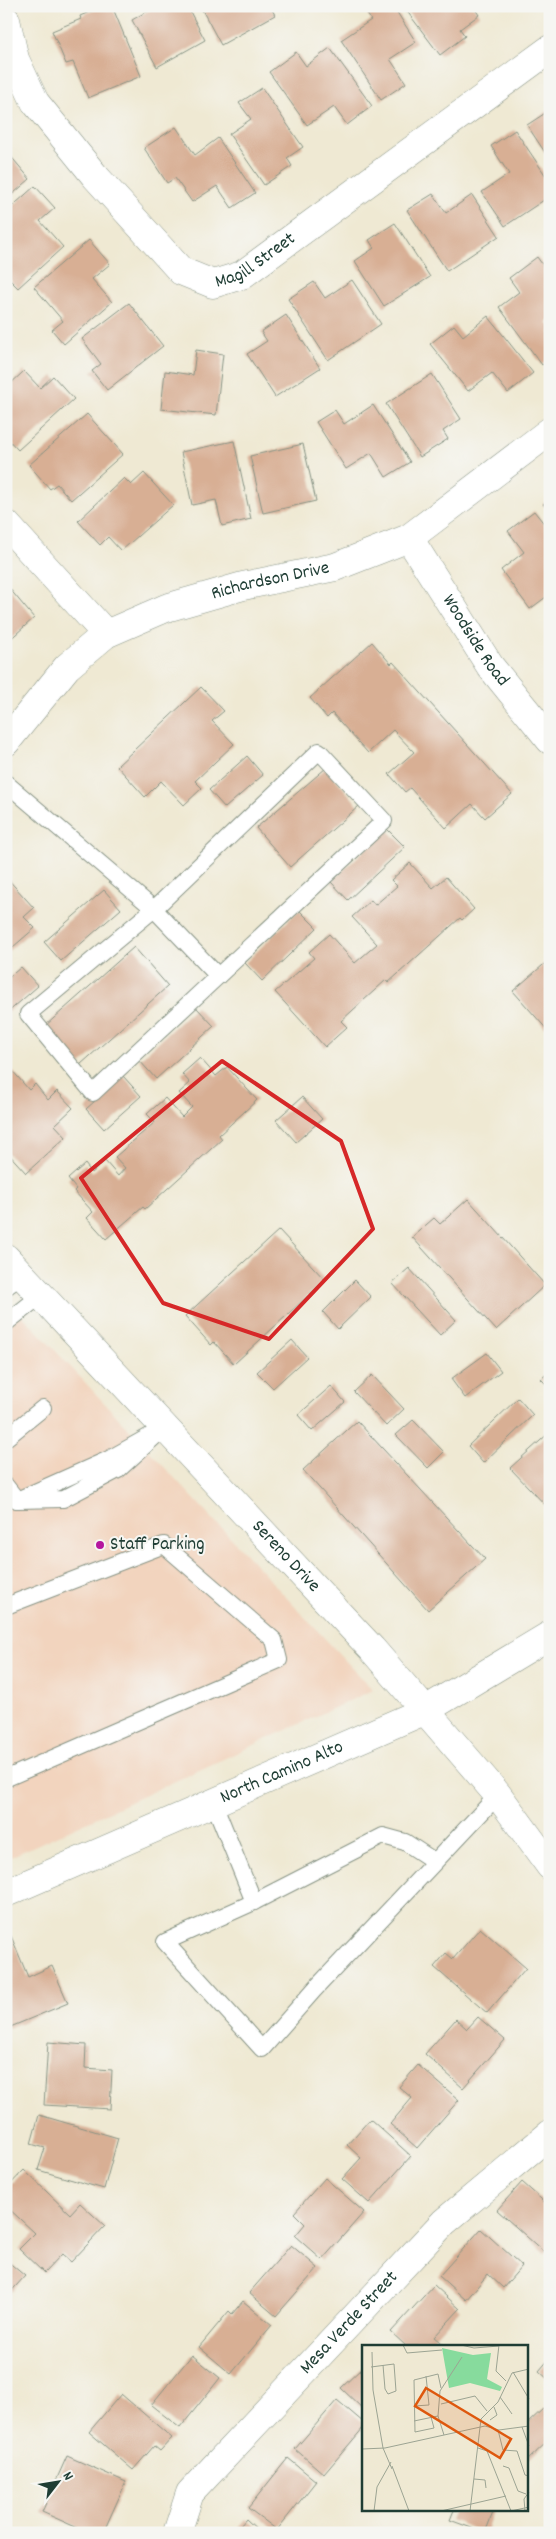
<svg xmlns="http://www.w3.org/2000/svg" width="556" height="2539" font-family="Dekko,sans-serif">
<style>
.built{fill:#f2d4be}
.building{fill:#d8af94}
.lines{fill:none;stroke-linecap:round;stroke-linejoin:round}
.lane-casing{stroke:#879384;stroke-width:18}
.street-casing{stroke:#879384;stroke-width:29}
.secondary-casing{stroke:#879384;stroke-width:29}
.lane{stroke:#fff;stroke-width:16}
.street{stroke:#fff;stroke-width:28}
.secondary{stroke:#fff;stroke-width:28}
.marked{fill:none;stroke:#d62828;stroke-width:4;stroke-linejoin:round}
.poi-dot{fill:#b5179e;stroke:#f6f6f2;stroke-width:2}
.labels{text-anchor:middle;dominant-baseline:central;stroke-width:4;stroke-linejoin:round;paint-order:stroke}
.street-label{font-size:19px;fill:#1f3d34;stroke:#f6f6f2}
.poi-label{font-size:19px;fill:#1f3d34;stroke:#f6f6f2;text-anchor:start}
.inset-road{fill:none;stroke:#9ca493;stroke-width:1}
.view{fill:#de580e;fill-opacity:0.15;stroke:#de580e;stroke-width:2.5}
.inset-edge{fill:none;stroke:#1f3d34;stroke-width:2.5}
</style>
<rect width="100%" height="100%" fill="#f6f6f2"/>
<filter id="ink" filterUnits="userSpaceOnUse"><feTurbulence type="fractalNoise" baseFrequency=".02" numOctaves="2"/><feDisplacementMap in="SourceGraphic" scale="10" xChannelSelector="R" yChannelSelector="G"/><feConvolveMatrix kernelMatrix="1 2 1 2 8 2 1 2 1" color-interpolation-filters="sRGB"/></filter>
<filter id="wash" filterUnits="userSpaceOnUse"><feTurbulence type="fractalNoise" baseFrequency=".0096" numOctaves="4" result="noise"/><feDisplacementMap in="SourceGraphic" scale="20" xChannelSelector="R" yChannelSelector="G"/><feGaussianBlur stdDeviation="1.12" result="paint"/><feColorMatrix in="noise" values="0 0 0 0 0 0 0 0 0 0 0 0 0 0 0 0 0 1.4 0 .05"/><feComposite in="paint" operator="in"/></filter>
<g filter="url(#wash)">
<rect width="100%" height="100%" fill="#efe9d3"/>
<path class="built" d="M6 1298 373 1690 6 1859Z"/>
<g id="blocks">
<g class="building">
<path d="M103 6H112L141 76 88 98 73 62 66 64 52 31 81 19 80 16Z"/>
<path d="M152 6H187L205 40 157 67 132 20 153 8Z"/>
<path d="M200 6H270L275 15 221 45Z"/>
<path d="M362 6H393L416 42 390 59 406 83 381 100 341 40 371 20Z"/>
<path d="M403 6H473L479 15 460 29 465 36 440 55Z"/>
<path d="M330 48 372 106 347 125 334 107 307 125 269 72 296 52 306 66Z"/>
<path d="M262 88 303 147 287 158 292 166 264 185 229 134 251 119 239 103Z"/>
<path d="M550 110V160L527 125Z"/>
<path d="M176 127 195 155 218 138 255 193 232 208 217 186 192 202 175 178 167 183 144 148Z"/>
<path d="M515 130 550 182V196L505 226 482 192 509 174 491 146Z"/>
<path d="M8 153 30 179 6 200V154Z"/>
<path d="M35 186 55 208 40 221 63 247 18 288 6 276V269L10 266 6 261V212Z"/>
<path d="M433 194 446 213 472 195 499 236 447 271 407 210Z"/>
<path d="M395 223 430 277 384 306 355 261 374 248 369 240Z"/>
<path d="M89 240 110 264 92 279 112 302 64 344 52 330 63 321 34 287Z"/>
<path d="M537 257 550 275V321L547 323 550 326V359L542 365 499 307 519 292 509 278Z"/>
<path d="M352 280 381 324 328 360 288 299 314 282 325 298Z"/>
<path d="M129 303 163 346 107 390 92 371 101 364 82 339Z"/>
<path d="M286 315 320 368 275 397 247 354 267 341 261 332Z"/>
<path d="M488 316 533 373 508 393 492 373 468 391 430 344 454 325 463 336Z"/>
<path d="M196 350 223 354 216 415 161 409 165 371 193 375Z"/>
<path d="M24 371 40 388 53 376 74 399 18 450 6 437V388Z"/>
<path d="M432 374 461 419 443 431 448 439 420 457 386 404Z"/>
<path d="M373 405 410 462 386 477 371 453 346 469 316 422 335 410 344 424Z"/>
<path d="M87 414 123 454 71 500 57 484 50 489 29 465Z"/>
<path d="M234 441 251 519 222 526 216 500 192 505 181 452Z"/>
<path d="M303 444 316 501 263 513 250 456Z"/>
<path d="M144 473 173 505 121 551 108 537 100 545 78 521 124 478 131 485Z"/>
<path d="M550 499V512L543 504Z"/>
<path d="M534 511 550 531V594L530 609 501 570 524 552 508 531Z"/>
<path d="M9 588 34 618 6 643V590Z"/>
<path d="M372 642 391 664 393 662 512 794 485 818 472 804 446 828 410 788 405 792 389 774 414 752 393 730 368 753 332 713 327 718 310 698Z"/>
<path d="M201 687 224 711 212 721 234 744 195 781 202 788 184 805 161 781 145 797 117 766Z"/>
<path d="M247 756 263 775 225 808 209 790Z"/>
<path d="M326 768 359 806 290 867 256 828Z"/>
<path d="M387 829 405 847 348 900 331 882Z"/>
<path d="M410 863 433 888 446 877 474 909 462 920 460 918 388 983 386 980 341 1021 347 1027 325 1047 275 992 314 958 309 952 329 934 355 963 377 944 352 917 371 900 375 905 397 886 391 880Z"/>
<path d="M6 877 34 908 24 917 35 928 6 953Z"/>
<path d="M104 890 121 909 61 961 44 942Z"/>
<path d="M299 910 317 928 262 981 245 963Z"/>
<path d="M134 947 168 986 80 1065 45 1026Z"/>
<path d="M550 959V1033L513 991Z"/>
<path d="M21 967 38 986 6 1014V980Z"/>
<path d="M196 1007 214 1026 156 1079 139 1060Z"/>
<path d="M200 1058 216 1076 227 1067 257 1100 219 1135 222 1139 145 1209 143 1207 106 1239 87 1218 93 1212 74 1191 76 1189 68 1179 85 1164 92 1173 105 1161 118 1176 125 1168 115 1157 155 1122 147 1114 165 1098 182 1117 192 1107 179 1093 190 1083 182 1074Z"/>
<path d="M6 1063 29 1090 35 1084 48 1100 57 1091 73 1108 55 1125 66 1137 26 1173 6 1151Z"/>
<path d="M123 1076 141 1096 104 1129 86 1109Z"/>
<path d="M302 1097 322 1119 296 1142 276 1120Z"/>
<path d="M468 1199 545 1285 496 1330 412 1237 434 1218 440 1224Z"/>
<path d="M279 1230 325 1280 234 1364 214 1342 211 1345 185 1316Z"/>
<path d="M409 1268 456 1320 440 1335 392 1283Z"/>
<path d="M355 1280 371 1297 338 1329 323 1312Z"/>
<path d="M292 1340 307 1357 273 1388 257 1372Z"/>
<path d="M487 1353 501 1371 465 1398 451 1379Z"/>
<path d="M550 1371V1388L541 1379Z"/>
<path d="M372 1375 404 1409 386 1426 354 1392Z"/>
<path d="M331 1386 345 1402 312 1431 298 1415Z"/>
<path d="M518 1398 533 1415 483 1463 468 1446Z"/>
<path d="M413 1420 444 1452 428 1468 396 1435Z"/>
<path d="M357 1421 485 1559 428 1610 303 1470Z"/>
<path d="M550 1432V1510L510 1468Z"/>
<path d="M480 1928 526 1968 487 2013 434 1967 446 1953 453 1959Z"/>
<path d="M11 1936 28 1977 52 1966 68 2003 8 2028 6 2023V1938Z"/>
<path d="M478 2017 505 2040 463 2088 425 2054 456 2019 467 2029Z"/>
<path d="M48 2042 86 2045 85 2068 112 2070 110 2109 44 2105Z"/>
<path d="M418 2065 459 2100 417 2148 390 2124 412 2098 399 2087Z"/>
<path d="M39 2115 118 2138 104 2189 38 2170 45 2148 31 2144Z"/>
<path d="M370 2119 411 2156 369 2203 342 2179 361 2158 347 2145Z"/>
<path d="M24 2170 70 2214 80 2203 105 2226 71 2262 62 2254 44 2273 19 2249 35 2233 6 2206V2189Z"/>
<path d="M325 2178 364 2212 322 2260 295 2236 305 2224 294 2213Z"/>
<path d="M522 2182 550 2207V2247L545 2253 497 2210Z"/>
<path d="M481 2229 522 2266 503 2288 488 2274 466 2300 439 2276Z"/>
<path d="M291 2245 318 2268 276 2316 249 2293Z"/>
<path d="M6 2260 25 2276 6 2297Z"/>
<path d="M434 2285 460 2309 434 2337 445 2346H406L391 2332Z"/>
<path d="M243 2301 272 2325 231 2374 199 2347 229 2311 232 2314Z"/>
<path d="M192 2355 220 2378 180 2428 151 2405Z"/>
<path d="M550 2358V2381L539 2371Z"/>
<path d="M364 2366V2410L341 2388Z"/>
<path d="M121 2394 172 2438 160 2451 154 2446 133 2470 89 2432Z"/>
<path d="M337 2400 364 2423V2427L324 2474 295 2449Z"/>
<path d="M545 2407 550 2411V2439L527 2461V2424Z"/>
<path d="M67 2456 126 2482 103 2533H89L42 2512Z"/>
<path d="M288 2458 316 2481 277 2530 248 2508Z"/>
<path d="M454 2510H494L485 2533 450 2520Z"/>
<path d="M246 2519 261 2533H234Z"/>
</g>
</g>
</g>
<g filter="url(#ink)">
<use href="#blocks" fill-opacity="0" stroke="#879384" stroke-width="1"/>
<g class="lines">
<g class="lane-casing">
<g id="lane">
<path d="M319 751 384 821 93 1093 28 1014 154 909Z"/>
<path d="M6 783 154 909 218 976"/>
<path d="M6 1287 23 1275"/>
<path d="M6 1323 40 1296"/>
<path d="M164 1428 118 1470 63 1499 17 1500 109 1459Z"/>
<path d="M6 1438 43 1408"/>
<path d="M6 1486 17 1500"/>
<path d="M6 1606 164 1545 274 1640 279 1660 7 1778 6 1775"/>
<path d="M213 1801 254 1902"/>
<path d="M434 1861 405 1842 383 1836 254 1902 165 1942 262 2049 314 1990 498 1795"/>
</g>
</g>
<g class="street-casing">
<g id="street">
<path id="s1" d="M6 20 15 59 35 102 95 176 181 271 213 284 242 275 550 49"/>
<path d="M6 524 106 634"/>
<path id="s2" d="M409 538 490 666 550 740"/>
<path id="s3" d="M6 742 67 667 106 634 166 608 243 586 335 567 409 538 550 431"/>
<path id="s4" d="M177 2533 190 2493 444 2222 550 2134"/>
</g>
</g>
<g class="secondary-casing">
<g id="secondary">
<path id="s5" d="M6 1258 372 1649 498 1795 550 1866"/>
<path id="s6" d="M6 1893 424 1711 550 1635"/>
</g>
</g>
<use href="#lane" class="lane"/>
<use href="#street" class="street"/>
<use href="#secondary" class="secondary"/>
</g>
</g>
<path class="marked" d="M222 1061 341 1141 373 1229 269 1339 163 1303 81 1178Z"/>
<circle class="poi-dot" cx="100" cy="1545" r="5"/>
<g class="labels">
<g class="street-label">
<text stroke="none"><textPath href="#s1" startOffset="394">Magill Street</textPath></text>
<text stroke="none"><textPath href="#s3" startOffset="321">Richardson Drive</textPath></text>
<text stroke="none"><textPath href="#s2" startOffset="122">Woodside Road</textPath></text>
<text stroke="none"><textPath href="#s5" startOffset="409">Sereno Drive</textPath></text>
<text stroke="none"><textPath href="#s6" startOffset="301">North Camino Alto</textPath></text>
<text stroke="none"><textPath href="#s4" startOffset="275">Mesa Verde Street</textPath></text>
</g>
<g class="poi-label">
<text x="110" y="1545">Staff Parking</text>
</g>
</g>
<g transform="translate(362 2345)">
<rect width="166" height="166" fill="#efe9d3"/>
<path d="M80 3 111 10 129 8 125 34 140 42 138 46 108 38 87 43Z" fill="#87db9d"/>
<path class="inset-road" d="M41 0 45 8 80 5M99 0 112 3 137 1M137 0 134 26 144 36M10 7 11 45 21 103 30 124M21 20 23 44M9 22 32 19 34 46 26 49 23 44M151 27 167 54M138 52 150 69M79 59 113 51 125 66M52 61 67 60 64 31M69 72 72 83 53 87 52 35 76 29 79 43M128 75 135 70 132 62M52 76 76 71M160 82 167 101M136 85 141 105 155 106 163 130 167 131M82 90 76 71 78 46 100 12M116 103 125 106 149 166M0 104 23 103 123 81 137 85 167 81M30 121 47 166M141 121 147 123 156 146 164 149M112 134 123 135 124 143M12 166 15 142 29 117M79 166 144 151M108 166 119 74 136 57 150 28 167 24M149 166 167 162M163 166 162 154 167 147"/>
<path class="view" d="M64 43 149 94 138 113 53 61Z"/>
<rect width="166" height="166" class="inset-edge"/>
</g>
<rect width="556" height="2539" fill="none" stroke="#f6f6f2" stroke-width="25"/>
<g transform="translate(58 2482) rotate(59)" stroke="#f6f6f2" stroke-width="4" paint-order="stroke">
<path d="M0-4L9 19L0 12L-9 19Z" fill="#1f3d34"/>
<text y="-8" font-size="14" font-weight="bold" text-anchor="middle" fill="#1f3d34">N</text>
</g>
</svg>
